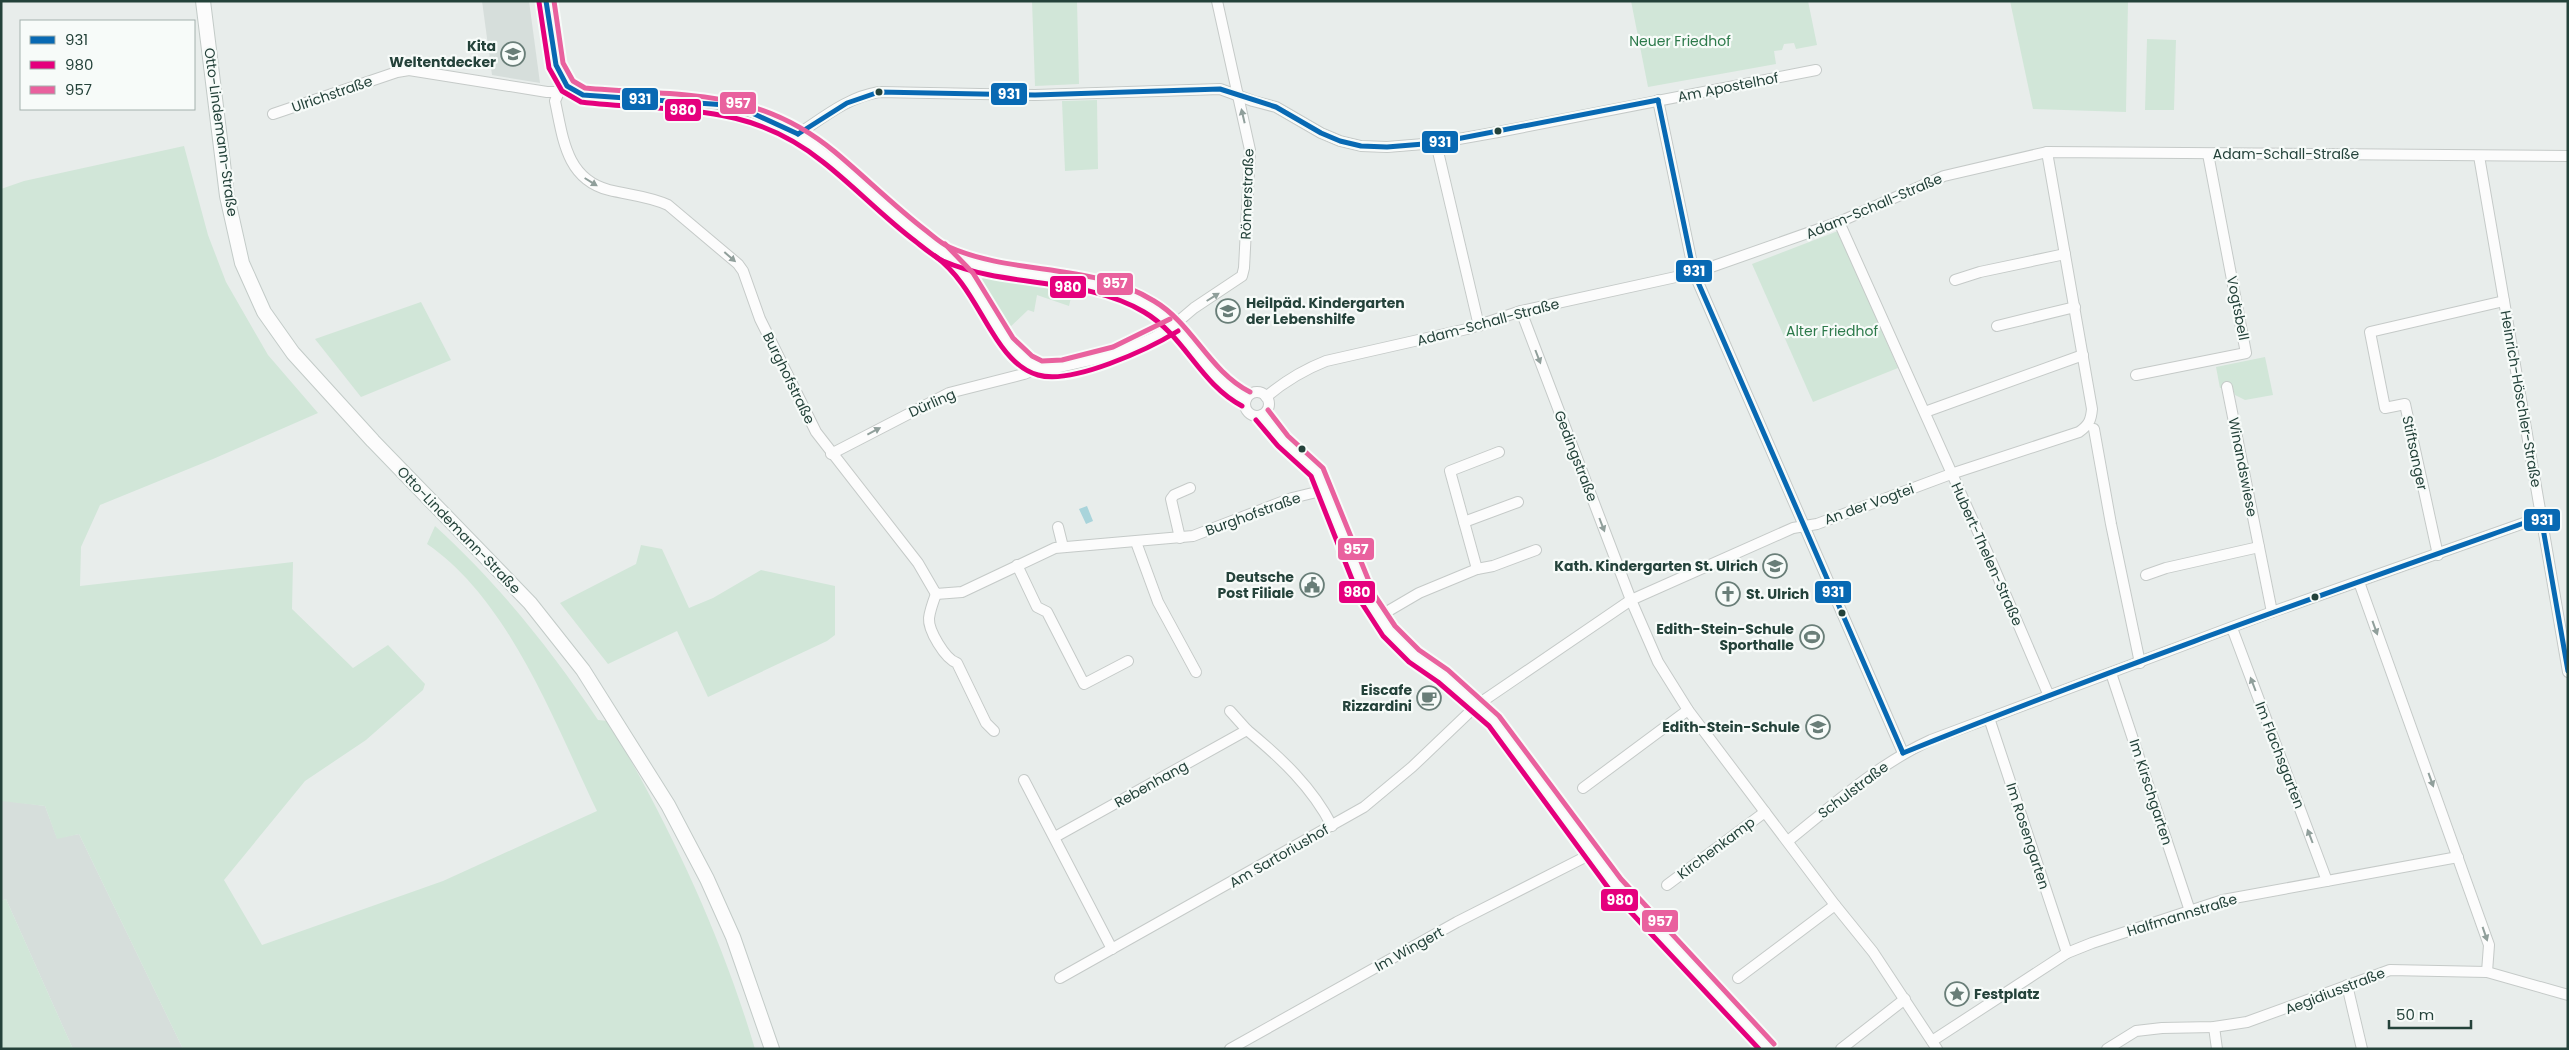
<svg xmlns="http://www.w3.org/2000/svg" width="2569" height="1050" font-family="Poppins,sans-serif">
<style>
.built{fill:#d6dedb}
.green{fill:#d1e6d8}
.water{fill:#a9d4db}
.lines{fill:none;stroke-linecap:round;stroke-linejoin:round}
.street-casing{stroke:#c5cac8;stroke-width:12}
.secondary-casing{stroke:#c3cbc8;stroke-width:16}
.street{stroke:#fcfcfc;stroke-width:10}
.secondary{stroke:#fcfcfc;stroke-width:14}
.bus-1-casing{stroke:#f7fbf9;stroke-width:9}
.bus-2-casing{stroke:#f7fbf9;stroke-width:9}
.bus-3-casing{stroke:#f7fbf9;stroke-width:9}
.bus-1{stroke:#0869b3;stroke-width:5}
.bus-2{stroke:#e5007d;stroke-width:5}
.bus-3{stroke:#e9619e;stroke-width:5}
.oneway{fill:#909f9b}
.bus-dot{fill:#24423a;stroke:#f7fbf9;stroke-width:2}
.labels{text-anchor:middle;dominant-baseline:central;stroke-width:4.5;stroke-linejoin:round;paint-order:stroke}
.park-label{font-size:14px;fill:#2d7a4b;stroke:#f7fbf9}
.poi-label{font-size:14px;font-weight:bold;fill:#24423a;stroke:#f7fbf9;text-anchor:end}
.street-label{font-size:14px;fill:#24423a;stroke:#f7fbf9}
.line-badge{stroke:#f7fbf9;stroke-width:2}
.badge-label{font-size:14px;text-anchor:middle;font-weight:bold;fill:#fff}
</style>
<rect width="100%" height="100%" fill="#e8edeb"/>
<g class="built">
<path d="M482 1H529L540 83 492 75Z"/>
<path d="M1 800 45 806 57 838 79 834 183 1049H73L6 899 1 901Z"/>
</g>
<g class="green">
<path d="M1032 1H1077L1079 84 1035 86Z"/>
<path d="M1631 1H1808L1817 45 1796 49 1794 43 1784 44 1782 50 1774 51 1776 64 1648 87Z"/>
<path d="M2010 1H2128L2126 112 2033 109Z"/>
<path d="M2147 39 2176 40 2174 110H2145Z"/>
<path d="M1097 100 1098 169 1065 171 1062 101Z"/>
<path d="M184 146 208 235 226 282 268 355 318 413 213 459 100 505 81 547 80 586 293 562 292 609 353 668 388 645 425 684 423 690 366 740 305 781 224 880 262 945 443 881 597 811C554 722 510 601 427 544L435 526C497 582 552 651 598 720L608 721C669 824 721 934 755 1049H183L79 834 57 839 45 806 1 801V189L24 181Z"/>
<path d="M1838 231 1898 368 1813 402 1752 264Z"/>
<path d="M992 273 996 274 993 279 1069 290 1071 284 1074 285 1069 306 1037 295 1034 312 1028 310 1007 330 980 287 983 277Z"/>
<path d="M421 302 451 360 361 397 315 339Z"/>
<path d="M2265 357 2273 395 2245 400 2235 395 2232 386 2220 388 2216 367Z"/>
<path d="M641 545 662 549 689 608 713 598 761 570 835 586V635L827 641 708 697 677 631 608 664 560 603 636 564Z"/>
<path d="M6 899 73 1049H1V901Z"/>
</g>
<path class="water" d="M1087 506 1093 521 1086 524 1079 509Z"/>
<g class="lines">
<g class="street-casing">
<g id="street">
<path d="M546 1C550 28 549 63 567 85 584 106 694 99 726 105 751 110 778 121 799 136 834 160 865 191 898 218 921 238 947 253 967 277 992 307 1005 365 1050 369L1117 354 1155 337 1174 325 1194 308 1242 276 1244 268 1250 150 1217 1"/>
<path d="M559 92 555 101C563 138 566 179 609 190 629 195 649 196 668 205L738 264 743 271 760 319 816 432 918 563 936 594 962 592 1055 548 1193 536 1292 498 1325 490"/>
<path d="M1658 100 1694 273 1903 753"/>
<path d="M273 114 397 72 409 70 547 92H559L564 89"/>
<path d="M798 134C824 117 848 97 879 92L1035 95 1220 89 1253 101 1276 107 1321 133 1340 141 1361 146 1387 147 1436 143 1498 132 1816 70"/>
<path d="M1436 143 1479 326"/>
<path d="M2479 156 2568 672"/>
<path d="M1839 222 1992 563 2049 696"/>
<path d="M947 254C985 269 1026 273 1066 279 1089 283 1111 286 1132 296 1146 304 1160 313 1172 324 1198 349 1212 384 1246 399"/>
<path d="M1955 280 1980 272 2065 254"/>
<path d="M1521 311 1631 600 1658 662 1688 710 1835 905 1873 952 1937 1049"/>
<path d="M1997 326 2075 307"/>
<path d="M2136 375 2246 353 2208 154"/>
<path d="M2227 387 2272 612"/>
<circle cx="1257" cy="404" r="12"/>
<path d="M1266 397C1285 381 1303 370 1326 361L1467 329 1521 311 1694 273 1839 222 1944 176 2047 152 2568 156"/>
<path d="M1925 412 2083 355"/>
<path d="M1262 415 1283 441 1317 472 1368 599 1389 631 1414 656 1443 676 1494 721 1518 751 1557 808 1615 884 1769 1049"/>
<path d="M2094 429 2111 524 2140 663"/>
<path d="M831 454 949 393 1024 374 1039 368"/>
<path d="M1464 522 1518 502"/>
<path d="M1058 527 1063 547"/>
<path d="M1180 538 1171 499 1174 495 1190 488"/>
<path d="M1136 542 1158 602 1196 672"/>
<path d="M2438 555 2405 404 2385 408 2370 332 2504 301"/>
<path d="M1017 565 1037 607 1047 612 1084 684 1128 661"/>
<path d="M1477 569 1493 566 1536 550"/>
<path d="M2146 575 2166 568 2259 547"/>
<path d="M2359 582 2489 945 2487 972"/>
<path d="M936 594C933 602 930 610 929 618 928 630 945 659 957 663L986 723 994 731"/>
<path d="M1378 617 1419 593 1477 569 1450 471 1499 452"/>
<path d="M2232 628 2327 881"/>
<path d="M2111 673 2190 911"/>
<path d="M1230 711 1247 730"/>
<path d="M1989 718 2067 953"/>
<path d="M1024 780 1112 949"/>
<path d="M1583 788 1688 710"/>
<path d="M1055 837 1247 730C1281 758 1312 787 1332 826"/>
<path d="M1788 841C1834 804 1878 764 1931 740L2272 612 2541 517"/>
<path d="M1667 885 1765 812"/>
<path d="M1060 978 1364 807 1412 767 1477 705 1631 600 1793 528 1817 524 1951 474 2079 432C2089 425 2091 420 2092 409L2047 152"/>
<path d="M1738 978 1835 905"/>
<path d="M2347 985 2362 1049"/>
<path d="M2214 1027 2217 1049"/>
<path d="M1932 1041 2067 953 2092 943 2223 900 2458 857"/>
<path d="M1230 1049 1457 922 1591 854"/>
<path d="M1841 1049 1905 999"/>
<path d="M2107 1049 2136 1031 2162 1028 2214 1027 2247 1022 2390 970 2487 972 2568 995"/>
</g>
</g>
<g class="secondary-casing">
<path id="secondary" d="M203 1 227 196 242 263 264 312 293 353 373 441 530 603 583 670 668 805 707 879 733 937 772 1049"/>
</g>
<use href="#street" class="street"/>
<use href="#secondary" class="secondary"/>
<g class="bus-1-casing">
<g id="bus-1">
<path d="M546 1 556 65 567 86 583 95 726 105 750 112 798 134"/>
<path d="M1658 100 1694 273 1903 753"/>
<path d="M798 134 847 103 879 92 1035 95 1220 89 1276 107 1321 133 1340 141 1361 146 1387 147 1436 143 1658 100"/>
<path d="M2541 517 2568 671"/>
<path d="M1903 753C2113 668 2327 593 2541 517"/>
</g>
</g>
<g class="bus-2-casing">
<g id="bus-2">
<path d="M539 2 549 68 562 91 581 102C672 113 747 100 823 162 855 187 883 217 915 241 924 248 933 256 943 261 1008 289 1083 276 1144 312 1185 336 1199 383 1242 406"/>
<path d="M935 256C962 276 975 305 992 332 1003 350 1017 369 1038 375 1072 385 1149 349 1178 331"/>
<path d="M1256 420 1278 446 1311 476 1361 602 1383 636 1409 662 1438 682 1489 726 1609 889 1759 1049"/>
</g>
</g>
<g class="bus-3-casing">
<g id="bus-3">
<path d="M554 1 563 63 573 81 585 88C680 97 756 86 835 152 865 177 893 205 924 229 932 235 940 243 949 247 1015 276 1091 262 1154 301 1193 324 1209 371 1250 392"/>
<path d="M945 244 973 273 1013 338 1032 356 1042 361 1062 360 1113 347 1170 319"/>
<path d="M1268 410 1288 436 1323 468 1375 596 1395 626 1419 650 1448 670 1499 716 1621 879 1774 1044"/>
</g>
</g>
<use href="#bus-1" class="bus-1"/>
<use href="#bus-2" class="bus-2"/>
<use href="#bus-3" class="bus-3"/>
</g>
<defs><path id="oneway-solid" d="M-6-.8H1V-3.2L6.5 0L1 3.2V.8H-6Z" transform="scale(1.25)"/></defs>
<g class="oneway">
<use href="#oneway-solid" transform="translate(1243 116) rotate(-103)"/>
<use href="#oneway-solid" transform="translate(591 182) rotate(32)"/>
<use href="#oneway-solid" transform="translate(730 257) rotate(41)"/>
<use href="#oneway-solid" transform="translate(1213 297) rotate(-32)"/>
<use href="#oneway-solid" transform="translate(1538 357) rotate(69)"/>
<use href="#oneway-solid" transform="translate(874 431) rotate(-28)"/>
<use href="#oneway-solid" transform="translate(1602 525) rotate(69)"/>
<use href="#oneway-solid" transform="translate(2375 628) rotate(70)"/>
<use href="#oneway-solid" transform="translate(2253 684) rotate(-111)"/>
<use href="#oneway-solid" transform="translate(2431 780) rotate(70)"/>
<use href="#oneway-solid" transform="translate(2310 836) rotate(-111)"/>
<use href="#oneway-solid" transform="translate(2485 934) rotate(71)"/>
</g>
<defs>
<g id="school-ring" transform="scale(1.25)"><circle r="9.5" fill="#f7fbf9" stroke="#697e78" stroke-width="1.5"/><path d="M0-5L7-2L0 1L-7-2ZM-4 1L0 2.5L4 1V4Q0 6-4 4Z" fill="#697e78"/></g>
<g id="civic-ring" transform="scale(1.25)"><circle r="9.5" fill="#f7fbf9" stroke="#697e78" stroke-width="1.5"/><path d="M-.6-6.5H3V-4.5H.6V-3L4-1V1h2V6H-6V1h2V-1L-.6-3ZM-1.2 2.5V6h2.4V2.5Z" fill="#697e78"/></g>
<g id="church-ring" transform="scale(1.25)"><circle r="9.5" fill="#f7fbf9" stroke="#697e78" stroke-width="1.5"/><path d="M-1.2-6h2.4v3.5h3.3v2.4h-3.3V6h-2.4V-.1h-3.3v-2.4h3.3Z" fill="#697e78"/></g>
<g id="stadium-ring" transform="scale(1.25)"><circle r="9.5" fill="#f7fbf9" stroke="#697e78" stroke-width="1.5"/><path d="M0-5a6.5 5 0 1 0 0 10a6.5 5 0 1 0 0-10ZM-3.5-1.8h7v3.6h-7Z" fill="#697e78"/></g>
<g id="cafe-ring" transform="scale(1.25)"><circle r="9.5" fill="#f7fbf9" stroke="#697e78" stroke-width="1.5"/><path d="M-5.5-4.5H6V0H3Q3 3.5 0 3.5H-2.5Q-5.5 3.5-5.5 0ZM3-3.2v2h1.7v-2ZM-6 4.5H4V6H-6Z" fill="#697e78"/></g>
<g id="sight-ring" transform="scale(1.25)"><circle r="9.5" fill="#f7fbf9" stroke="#697e78" stroke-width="1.5"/><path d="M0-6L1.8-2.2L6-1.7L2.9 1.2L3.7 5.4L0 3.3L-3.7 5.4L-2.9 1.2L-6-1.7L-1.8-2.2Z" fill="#697e78"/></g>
</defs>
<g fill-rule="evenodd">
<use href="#school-ring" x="513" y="54"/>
<use href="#school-ring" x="1228" y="311"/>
<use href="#school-ring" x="1775" y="566"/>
<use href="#civic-ring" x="1312" y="585"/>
<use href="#church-ring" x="1728" y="594"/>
<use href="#stadium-ring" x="1812" y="637"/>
<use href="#cafe-ring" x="1429" y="698"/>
<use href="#school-ring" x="1818" y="727"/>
<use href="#sight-ring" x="1957" y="994"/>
</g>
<g class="bus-dot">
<circle cx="879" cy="92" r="4.5"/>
<circle cx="1498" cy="131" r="4.5"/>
<circle cx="1302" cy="449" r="4.5"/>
<circle cx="2315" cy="597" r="4.5"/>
<circle cx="1842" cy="613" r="4.5"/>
</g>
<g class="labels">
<g class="park-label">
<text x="1680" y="41">Neuer Friedhof</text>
<text x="1832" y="331">Alter Friedhof</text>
</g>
<g class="poi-label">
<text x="496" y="46">Kita<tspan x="496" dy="16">Weltentdecker</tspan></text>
<text x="1246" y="303" text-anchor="start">Heilpäd. Kindergarten<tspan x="1246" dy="16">der Lebenshilfe</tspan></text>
<text x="1758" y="566">Kath. Kindergarten St. Ulrich</text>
<text x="1294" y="577">Deutsche<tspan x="1294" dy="16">Post Filiale</tspan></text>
<text x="1746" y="594" text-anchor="start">St. Ulrich</text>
<text x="1794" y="629">Edith-Stein-Schule<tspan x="1794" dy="16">Sporthalle</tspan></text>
<text x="1412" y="690">Eiscafe<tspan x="1412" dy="16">Rizzardini</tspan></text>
<text x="1800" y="727">Edith-Stein-Schule</text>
<text x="1974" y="994" text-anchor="start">Festplatz</text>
</g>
<g class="street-label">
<text transform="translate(1728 87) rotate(-11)">Am Apostelhof</text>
<text transform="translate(332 94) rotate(-19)">Ulrichstraße</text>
<text transform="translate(221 132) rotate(82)">Otto-Lindemann-Straße</text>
<text x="2286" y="154">Adam-Schall-Straße</text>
<text transform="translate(1247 194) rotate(-88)">Römerstraße</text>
<text transform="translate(1874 206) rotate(-23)">Adam-Schall-Straße</text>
<text transform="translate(2238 308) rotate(79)">Vogtsbell</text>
<text transform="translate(1488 322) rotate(-15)">Adam-Schall-Straße</text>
<text transform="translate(789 378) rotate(64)">Burghofstraße</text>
<text transform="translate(2521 399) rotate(80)">Heinrich-Höschler-Straße</text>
<text transform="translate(932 403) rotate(-24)">Dürling</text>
<text transform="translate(2415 453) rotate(78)">Stiftsanger</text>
<text transform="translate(1576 456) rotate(69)">Gedingstraße</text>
<text transform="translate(2243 467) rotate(79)">Winandswiese</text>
<text transform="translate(1869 504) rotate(-20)">An der Vogtei</text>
<text transform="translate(1253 514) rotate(-20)">Burghofstraße</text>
<text transform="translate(459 530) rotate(46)">Otto-Lindemann-Straße</text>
<text transform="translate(1987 554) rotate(66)">Hubert-Thelen-Straße</text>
<text transform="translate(2280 755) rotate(69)">Im Flachsgarten</text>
<text transform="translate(1151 784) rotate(-29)">Rebenhang</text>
<text transform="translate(1853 790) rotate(-37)">Schulstraße</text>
<text transform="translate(2151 792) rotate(72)">Im Kirschgarten</text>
<text transform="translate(2028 836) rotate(72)">Im Rosengarten</text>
<text transform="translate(1716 848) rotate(-37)">Kirchenkamp</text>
<text transform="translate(1279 856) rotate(-30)">Am Sartoriushof</text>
<text transform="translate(2182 915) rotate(-17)">Halfmannstraße</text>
<text transform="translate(1409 949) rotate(-29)">Im Wingert</text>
<text transform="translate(2335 991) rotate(-21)">Aegidiusstraße</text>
</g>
</g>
<g class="line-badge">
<rect x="990" y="82" width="38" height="24" rx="5" fill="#0869b3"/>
<rect x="621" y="87" width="38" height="24" rx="5" fill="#0869b3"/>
<rect x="719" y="91" width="38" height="24" rx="5" fill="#e9619e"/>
<rect x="664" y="98" width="38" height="24" rx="5" fill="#e5007d"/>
<rect x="1421" y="130" width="38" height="24" rx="5" fill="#0869b3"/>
<rect x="1675" y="259" width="38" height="24" rx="5" fill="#0869b3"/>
<rect x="1096" y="272" width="38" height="24" rx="5" fill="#e9619e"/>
<rect x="1049" y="275" width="38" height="24" rx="5" fill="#e5007d"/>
<rect x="2523" y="508" width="38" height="24" rx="5" fill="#0869b3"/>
<rect x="1337" y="537" width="38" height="24" rx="5" fill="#e9619e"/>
<rect x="1338" y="580" width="38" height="24" rx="5" fill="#e5007d"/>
<rect x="1814" y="580" width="38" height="24" rx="5" fill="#0869b3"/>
<rect x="1600" y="888" width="39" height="24" rx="5" fill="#e5007d"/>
<rect x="1641" y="909" width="38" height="24" rx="5" fill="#e9619e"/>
</g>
<g class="badge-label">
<text x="1009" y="99">931</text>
<text x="640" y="104">931</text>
<text x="738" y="108">957</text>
<text x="683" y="115">980</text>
<text x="1440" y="147">931</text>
<text x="1694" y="276">931</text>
<text x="1115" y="288">957</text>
<text x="1068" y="292">980</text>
<text x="2542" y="525">931</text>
<text x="1356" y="554">957</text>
<text x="1357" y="597">980</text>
<text x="1833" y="597">931</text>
<text x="1620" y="905">980</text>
<text x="1660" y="926">957</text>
</g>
<rect width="2569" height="1050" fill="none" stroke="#24423a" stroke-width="5"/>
<rect x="20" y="20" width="175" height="90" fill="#f7fbf9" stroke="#a3b1ad"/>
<rect x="30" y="36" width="25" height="8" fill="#0869b3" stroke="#a3b1ad"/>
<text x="65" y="45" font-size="15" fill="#24423a">931</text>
<rect x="30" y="61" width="25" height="8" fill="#e5007d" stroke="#a3b1ad"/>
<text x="65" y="70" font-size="15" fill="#24423a">980</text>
<rect x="30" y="86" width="25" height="8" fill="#e9619e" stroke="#a3b1ad"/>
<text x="65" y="95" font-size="15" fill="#24423a">957</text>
<path d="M2389 1020v8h82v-8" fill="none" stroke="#24423a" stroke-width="2.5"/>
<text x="2396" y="1020" font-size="15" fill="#24423a" stroke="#f7fbf9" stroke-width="4" paint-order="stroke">50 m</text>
</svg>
